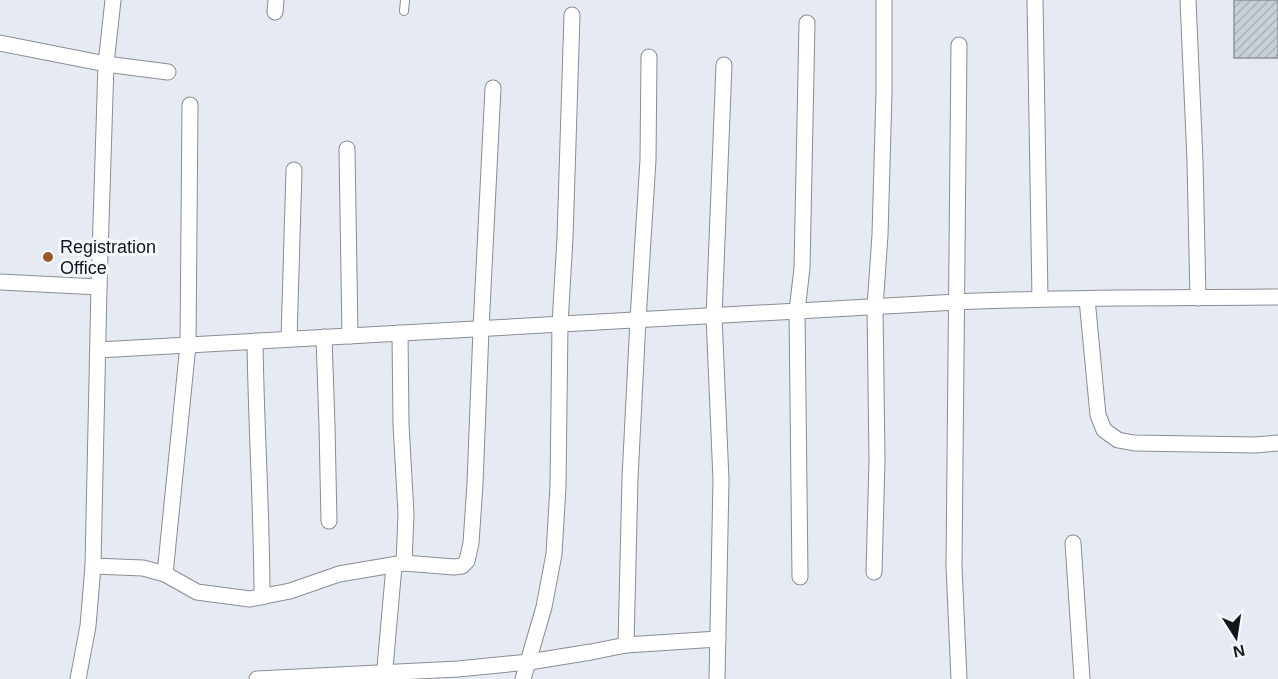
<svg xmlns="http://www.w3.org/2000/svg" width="1278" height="679" font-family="Helvetica,sans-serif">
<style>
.building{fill:url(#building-hatch);stroke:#8e939a;stroke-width:1.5}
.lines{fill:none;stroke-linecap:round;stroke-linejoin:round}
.service-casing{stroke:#888d94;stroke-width:10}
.minor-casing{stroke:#888d94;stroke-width:17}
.service{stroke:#fff;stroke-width:8}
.minor{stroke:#fff;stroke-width:15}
.poi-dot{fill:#9c5928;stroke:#f4f8ff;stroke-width:2}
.labels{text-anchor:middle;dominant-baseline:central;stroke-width:6;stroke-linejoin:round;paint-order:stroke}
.poi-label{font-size:18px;fill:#141518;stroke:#f4f8ff;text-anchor:start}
</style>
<defs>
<pattern id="building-hatch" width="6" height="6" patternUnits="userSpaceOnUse" patternTransform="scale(1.5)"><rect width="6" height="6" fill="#c9cfd6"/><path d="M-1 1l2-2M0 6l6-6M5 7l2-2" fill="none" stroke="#acb1b7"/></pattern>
</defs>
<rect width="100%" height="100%" fill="#e6ebf3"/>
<rect class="building" x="1234" y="0" width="44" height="58"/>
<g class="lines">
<g class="service-casing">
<path id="service" d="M404 11 405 0"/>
</g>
<g class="minor-casing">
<g id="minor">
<path d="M1035 0 1040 298"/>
<path d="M1188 0 1195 161 1198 298"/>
<path d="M275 12 276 0"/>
<path d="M0 43 106 64 168 72"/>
<path d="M347 149 350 336"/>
<path d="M0 282 99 287"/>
<path d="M1087 299 1098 415 1104 430 1118 440 1134 443 1256 445 1278 443"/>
<path d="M400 333 401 424 406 514 404 563"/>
<path d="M324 337 327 426 329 521"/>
<path d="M289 339 294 170"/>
<path d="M255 341C256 427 262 512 262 597"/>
<path d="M98 350 957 302C1064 297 1171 298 1278 297"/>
<path d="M1073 543 1082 679"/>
<path d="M93 566 143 568 165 574 197 592 250 599 290 591 339 574 404 563 454 567 462 566 467 561 471 543 475 484 481 329 493 88"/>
<path d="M874 572 877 460 875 307 880 235 884 92V0"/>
<path d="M165 574 188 345 190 105"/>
<path d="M800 577 797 311 802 268 807 23"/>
<path d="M626 645 630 478 638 320 648 160 649 57"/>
<path d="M78 679 88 626 93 566 99 287 106 64 113 0"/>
<path d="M257 679 458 669 529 662 591 652 626 645 718 639"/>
<path d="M384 679 394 566"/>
<path d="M523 679 544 607 554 554 558 486 560 324 565 238 572 15"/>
<path d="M717 679 721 480 714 316 724 65"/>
<path d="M959 679 954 566 959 45"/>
</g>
</g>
<use href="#service" class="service"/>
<use href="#minor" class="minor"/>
</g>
<circle class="poi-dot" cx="48" cy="257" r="6"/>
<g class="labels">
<g class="poi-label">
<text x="60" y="247">Registration<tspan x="60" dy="21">Office</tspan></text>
</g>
</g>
<g transform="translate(1236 637) rotate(168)" stroke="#f4f8ff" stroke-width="4.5" paint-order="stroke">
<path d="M0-4.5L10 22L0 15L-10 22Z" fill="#141518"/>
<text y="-9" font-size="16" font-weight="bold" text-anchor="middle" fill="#141518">N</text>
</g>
</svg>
